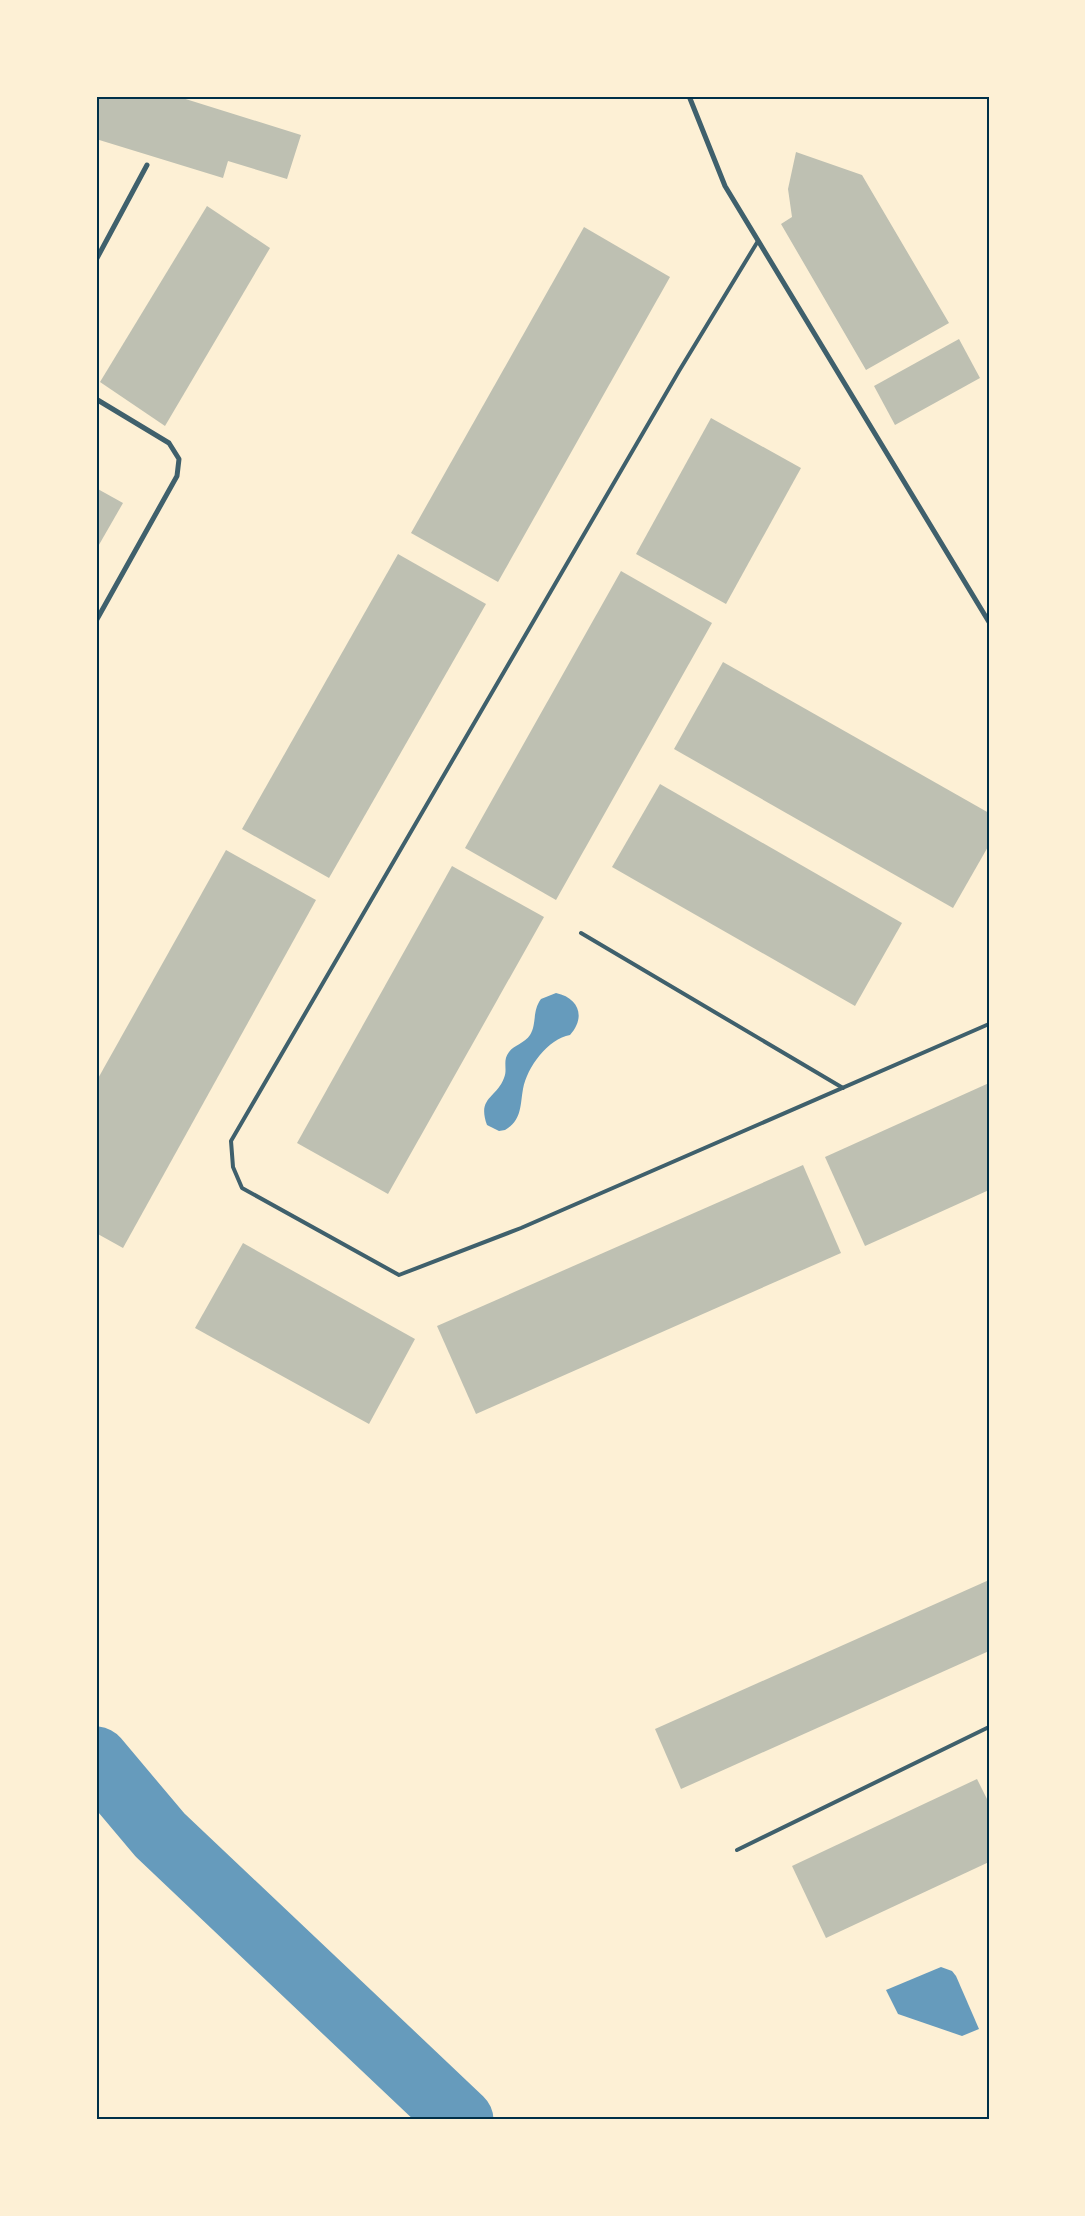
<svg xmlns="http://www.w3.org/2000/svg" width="1085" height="2216" font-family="Figtree,sans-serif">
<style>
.water{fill:#669bbc}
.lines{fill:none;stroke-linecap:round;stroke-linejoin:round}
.river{stroke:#669bbc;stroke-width:65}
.building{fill:#bec0b2}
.service{stroke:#3f606c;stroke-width:4}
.minor{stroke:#3f606c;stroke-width:5}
.neatline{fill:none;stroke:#003049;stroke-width:2}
</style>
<rect width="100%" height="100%" fill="#fdf0d5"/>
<g class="water">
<path d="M556 993C579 998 586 1017 570 1035 548 1039 527 1067 523 1089 520 1106 522 1120 505 1130L499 1131 487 1125C477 1097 496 1099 504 1078 508 1069 502 1061 509 1052 514 1045 525 1043 530 1035 537 1024 532 1011 541 999Z"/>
<path d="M941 1967 952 1971 956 1976 979 2029 962 2036 898 2014 886 1990Z"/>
</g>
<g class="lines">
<path class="river" d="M96 1759 160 1835 461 2120"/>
</g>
<g class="building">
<path d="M96 96H176L301 135 287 179 228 161 223 178 96 139Z"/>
<path d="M796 152 862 175 949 323 866 370 781 224 792 217 788 189Z"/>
<path d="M207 206 270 248 165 426 100 382Z"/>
<path d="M584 227 670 277 498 582 411 533Z"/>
<path d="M959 339 980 378 895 425 874 386Z"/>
<path d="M711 418 801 468 726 604 636 554Z"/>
<path d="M96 488 123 503 96 550Z"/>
<path d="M398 554 486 604 329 878 242 829Z"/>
<path d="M621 571 712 623 556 900 465 848Z"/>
<path d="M723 662 989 813V845L953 908 674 749Z"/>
<path d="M660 784 902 923 855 1006 612 867Z"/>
<path d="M226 850 316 900 123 1248 96 1233V1082Z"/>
<path d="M452 866 544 917 388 1194 297 1143Z"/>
<path d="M989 1083V1190L865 1246 825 1157Z"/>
<path d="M803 1165 841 1253 476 1414 437 1326Z"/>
<path d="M243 1243 415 1339 369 1424 195 1328Z"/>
<path d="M989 1580V1651L681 1789 655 1729Z"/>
<path d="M977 1779 989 1803V1862L826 1938 792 1866Z"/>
</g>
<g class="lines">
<g class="service">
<path d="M758 241 679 371 231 1141 233 1167 242 1188 399 1275 521 1228 989 1024"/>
<path d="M581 933 843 1088"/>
<path d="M737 1850 989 1727"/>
</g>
<g class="minor">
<path d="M689 96 725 186 989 622"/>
<path d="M96 260 147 165"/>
<path d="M96 399 169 443 179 459 177 476 96 621"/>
</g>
</g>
<rect width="1085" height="2216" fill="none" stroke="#fdf0d5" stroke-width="195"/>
<rect x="98" y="98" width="890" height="2020" class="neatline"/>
</svg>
